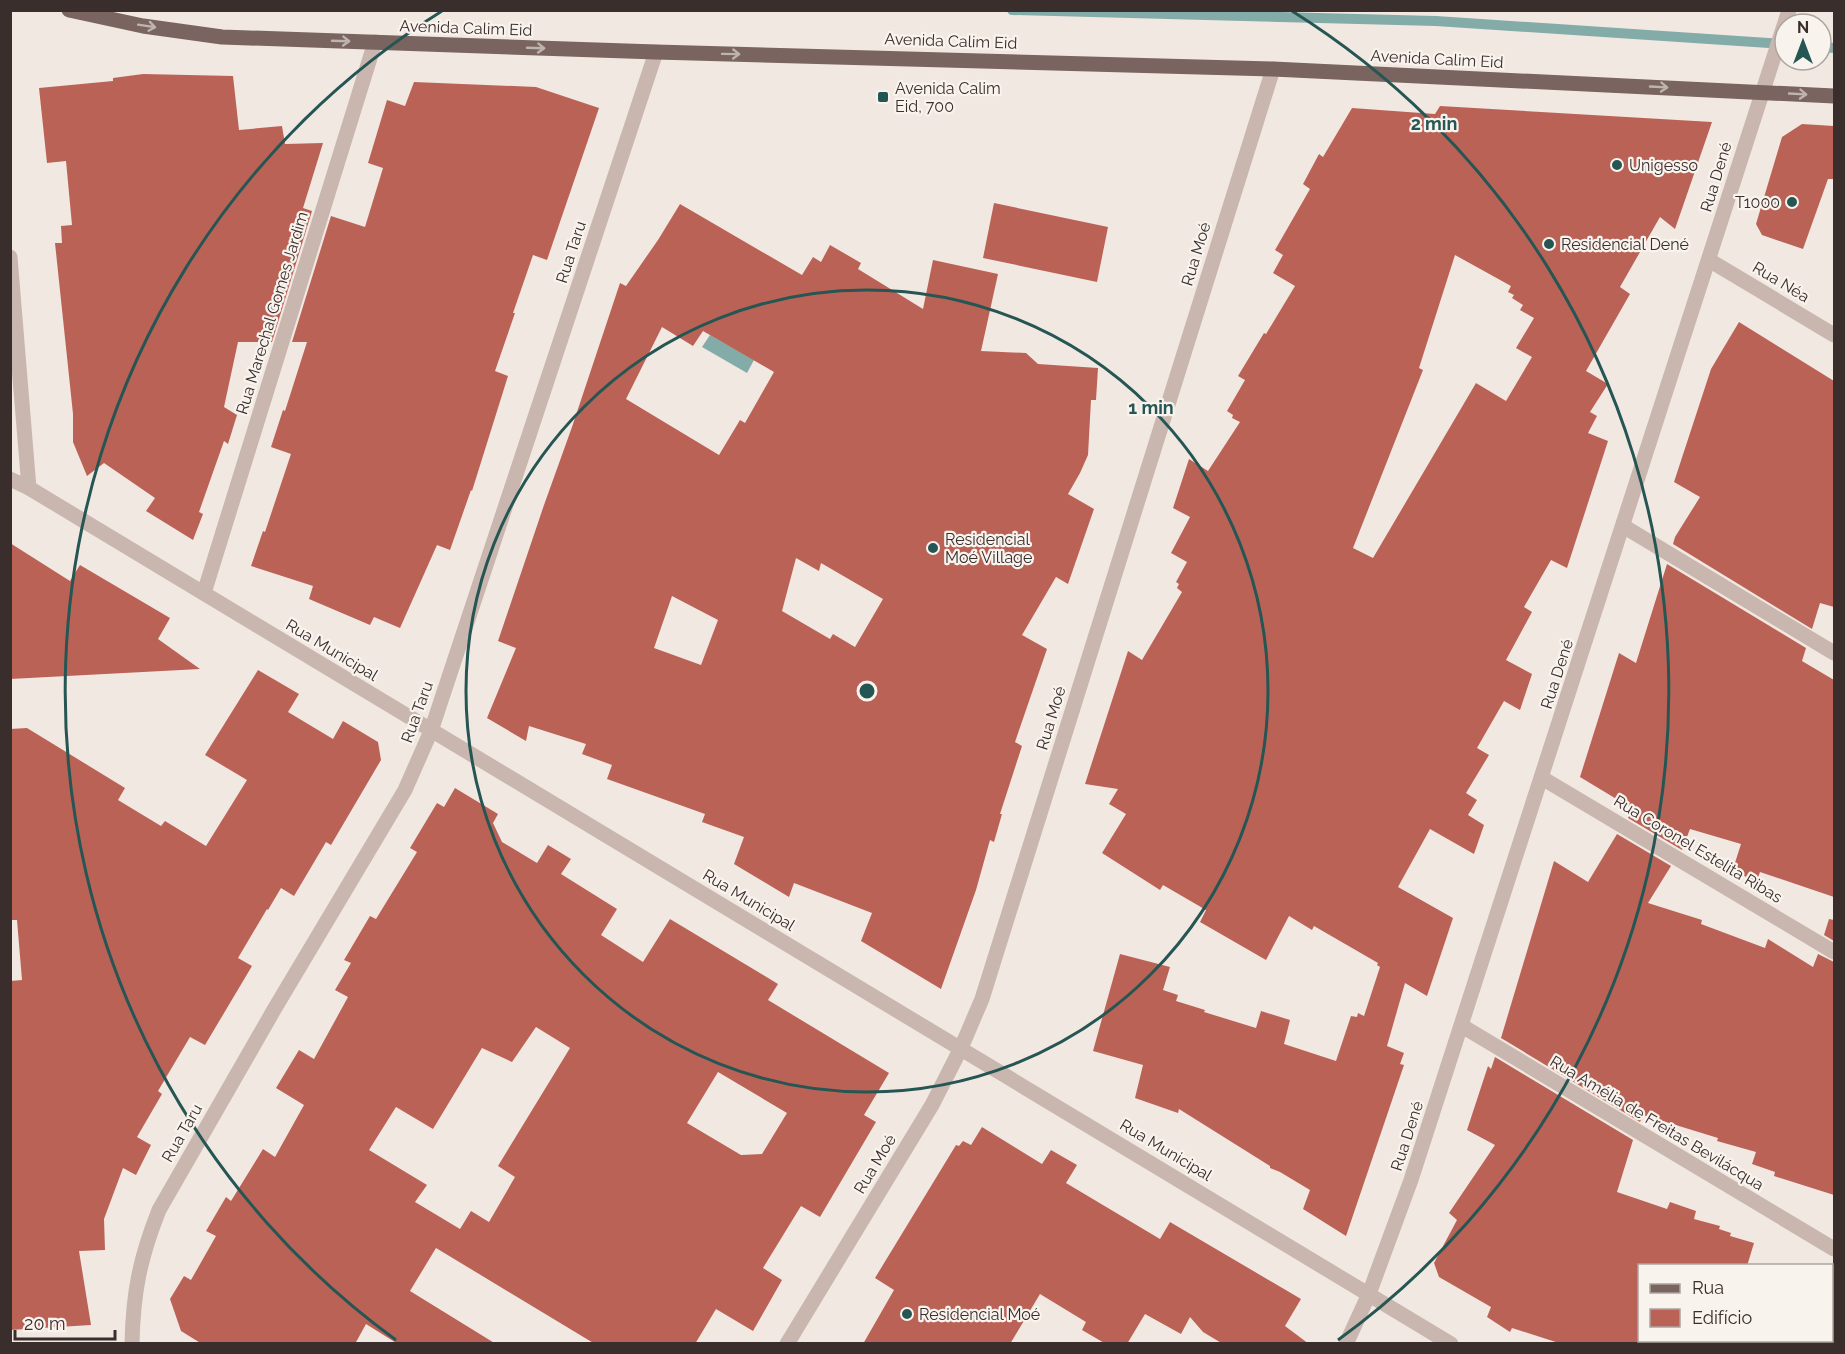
<svg xmlns="http://www.w3.org/2000/svg" width="1845" height="1354" font-family="Raleway,sans-serif">
<style>
.water{fill:#83aca8}
.lines{fill:none;stroke-linecap:round;stroke-linejoin:round}
.stream{stroke:#83aca8;stroke-width:10}
.building{fill:#bb6257;fill-rule:evenodd}
.minor{stroke:#c9b7af;stroke-width:15}
.primary{stroke:#79645f;stroke-width:15}
.oneway{stroke:#bfb3ae}
.ring{fill:none;stroke:#255653;stroke-width:3}
.poi-dot{fill:#255653;stroke:#f9f3ee;stroke-width:2}
.labels{text-anchor:middle;dominant-baseline:central;stroke-width:4.5;stroke-linejoin:round;paint-order:stroke}
.street-label{font-size:16px;fill:#392e2c;stroke:#f9f3ee}
.poi-label{font-size:16px;fill:#392e2c;stroke:#f9f3ee;text-anchor:start}
.centre{fill:#255653;stroke:#f9f3ee;stroke-width:3}
.ring-label{font-size:18px;text-anchor:middle;font-weight:bold;fill:#255653;stroke:#f9f3ee;stroke-width:4.5;stroke-linejoin:round;paint-order:stroke}
</style>
<rect width="100%" height="100%" fill="#f2e8e2"/>
<path class="water" d="M710 335 754 360 747 373 702 347Z"/>
<g class="lines">
<g class="stream">
<path d="M1012 10 1436 21 1785 44"/>
<path d="M1821 47 1834 48"/>
</g>
</g>
<g class="building">
<path d="M143 74 233 76 239 130 282 126 285 144 323 143 303 208 312 211 272 342H238L224 407 237 415 228 444 224 441 199 512 203 514 193 540 146 511 155 498 104 463 87 476 73 442V414L55 243H62L61 226 72 225 66 161 47 163 39 88 113 81V78Z"/>
<path d="M414 82 536 87 599 108 547 260 533 255 513 313H515L495 371 508 376 472 491 471 490 450 550 437 545 400 628 374 617 370 625 309 599 313 586 251 566 263 531 265 532 291 454 271 447 283 410 285 411 307 342H292L331 216 365 227 383 168 368 163 387 100 405 106Z"/>
<path d="M1440 106 1712 122 1675 229 1660 217 1620 287 1630 294 1586 371 1608 384 1590 412 1597 416 1588 433 1608 441 1567 568 1551 560 1524 607 1532 612 1506 660 1532 674 1520 710 1504 701 1477 748 1489 755 1466 793 1477 800 1468 815 1484 825 1474 854 1430 829 1398 887 1453 918 1427 996 1405 983 1387 1046 1404 1053 1400 1064 1404 1065 1346 1236 1303 1209 1310 1190 1280 1172 1270 1168V1166L1179 1109 1178 1113 1135 1098 1143 1065 1093 1051 1120 954 1170 967 1163 990 1178 995 1176 1001 1205 1010 1204 1012 1256 1028 1261 1011 1290 1020 1284 1044 1336 1061 1351 1016 1357 1017 1358 1013 1364 1016 1380 967 1377 965 1378 963 1314 926 1312 930 1289 916 1266 960 1200 922 1206 910 1163 885 1160 890 1102 853 1126 814 1109 804 1118 789 1085 784 1128 651 1142 660 1182 592 1177 588 1179 584 1176 582 1187 562 1171 553 1190 517 1173 508 1189 459 1208 471 1240 422 1232 418 1233 415 1227 411 1245 380 1238 376 1264 333 1266 334 1295 286 1273 273 1283 255 1275 250 1310 189 1303 184 1319 154 1323 157 1352 108 1435 114ZM1455 255 1511 286 1508 292 1514 295 1512 298 1523 305 1520 310 1534 318 1516 348 1532 357 1506 401 1476 383 1373 558 1353 548 1423 370 1419 368Z"/>
<path d="M1802 124 1834 126V179H1828L1803 249 1762 235 1756 224 1782 137Z"/>
<path d="M994 203 1108 227 1097 282 983 258Z"/>
<path d="M680 204 802 275 813 257 821 262 830 245 861 263 858 269 923 309 933 260 998 274 981 351 1026 353 1038 364 1098 368 1096 400H1091L1088 455 1080 473 1068 494 1094 509 1068 584 1056 577 1022 635 1047 649 1015 742 1022 746 1000 814H1002L994 842 990 840 976 890 941 989 861 941 872 913 794 883 789 897 734 864 744 837 702 822 705 814 607 779 612 765 582 754 586 744 529 726 526 741 487 718 516 648 498 641 544 505 572 427 620 283 626 286 658 240ZM662 327 693 346 703 331 774 372 745 423 740 420 719 455 626 399ZM796 558 819 571 821 563 883 599 855 647 833 634 830 639 782 611ZM672 596 718 620 701 665 654 648Z"/>
<path d="M1739 322 1834 381V607L1820 603 1812 629 1673 544 1675 537 1700 497 1674 482 1711 369Z"/>
<path d="M10 543 70 581 80 565 170 618 158 639 200 669 10 679Z"/>
<path d="M1667 564 1806 648 1802 661 1834 680V897L1760 872 1756 883 1733 869 1741 844 1690 829 1682 850 1628 818 1633 809 1580 777 1619 653 1636 663Z"/>
<path d="M258 670 299 694 288 712 333 739 343 721 378 742 381 760 331 845 326 842 294 896 281 888 268 910 267 909 238 958 252 966 205 1045 190 1037 158 1091 162 1094 137 1137 151 1145 136 1175 123 1168 104 1219 105 1250 79 1251 91 1325 10 1330V981L22 980 17 920H10V729L27 728 125 788 118 800 161 826 165 821 206 846 247 780 205 755Z"/>
<path d="M455 788 498 814 493 823 502 842 537 863 548 845 571 859 561 874 617 909 601 935 643 962 670 919 778 984 768 1000 889 1073 864 1115 876 1122 820 1217 801 1206 763 1268 782 1280 753 1331 716 1309 695 1344H595L436 1248 410 1291 496 1344H398L366 1324 355 1344H202L181 1331 170 1299 184 1276 191 1280 216 1236 206 1231 226 1197 231 1201 263 1149 275 1157 304 1105 276 1088 299 1050 314 1059 348 997 335 990 351 963 344 960 370 916 376 919 417 852 410 848 437 803 444 807ZM536 1027 570 1048 498 1166 515 1177 489 1222 471 1211 460 1229 415 1202 427 1185 369 1150 396 1107 433 1129 482 1048 512 1062ZM718 1072 787 1113 762 1154 741 1155 687 1123Z"/>
<path d="M1617 834 1671 866 1648 903 1702 920 1701 924 1765 948 1768 939 1813 967 1818 954 1834 962V1195L1774 1176 1775 1172 1752 1164 1756 1152 1717 1141 1718 1138 1643 1115 1640 1122 1501 1038 1554 861 1588 882Z"/>
<path d="M1829 919 1834 920V941L1824 935Z"/>
<path d="M1495 1057 1633 1140 1617 1192 1667 1209 1670 1202 1696 1211 1694 1219 1720 1226 1719 1229 1731 1233 1730 1236 1754 1243 1747 1266H1640V1344H1562L1512 1328 1510 1332 1487 1317 1491 1307 1439 1277 1434 1263 1457 1220 1449 1213 1495 1145 1467 1130 1488 1066 1491 1069Z"/>
<path d="M982 1127 1042 1164 1051 1150 1077 1165 1066 1183 1160 1239 1170 1222 1301 1299 1285 1326 1309 1344H1223L1203 1332 1190 1317 1181 1334 1145 1314 1127 1344H1106L1082 1330 1086 1322 1040 1294 1010 1344H863L894 1290 875 1278 956 1145 959 1146 963 1141 971 1145Z"/>
</g>
<g class="lines">
<g class="minor">
<path d="M10 257 29 488"/>
<path d="M1709 260 1834 335"/>
<path d="M10 479 29 488 1451 1344"/>
<path d="M1623 526 1834 653"/>
<path d="M204 593 375 42"/>
<path d="M1542 778 1834 952"/>
<path d="M1462 1026 1834 1249"/>
<path d="M132 1344C133 1292 140 1258 159 1210L275 1008 405 790 431 731 656 52"/>
<path d="M787 1344 932 1105 961 1048 982 999 1273 69"/>
<path d="M1346 1344 1369 1294 1411 1180 1789 10"/>
</g>
<path class="primary" d="M69 10 143 26 222 37 656 52 1273 69 1834 96"/>
</g>
<defs><path id="oneway-shaft" d="M-6 0H5M1.5-3L5.5 0L1.5 3" fill="none" stroke-width="1.6" stroke-linecap="round" stroke-linejoin="round" transform="scale(1.5)"/></defs>
<g class="oneway">
<use href="#oneway-shaft" transform="translate(147 26) rotate(9)"/>
<use href="#oneway-shaft" transform="translate(341 41) rotate(2)"/>
<use href="#oneway-shaft" transform="translate(536 48) rotate(2)"/>
<use href="#oneway-shaft" transform="translate(731 54) rotate(1)"/>
<use href="#oneway-shaft" transform="translate(1659 87) rotate(3)"/>
<use href="#oneway-shaft" transform="translate(1798 94) rotate(3)"/>
</g>
<g class="ring">
<circle cx="867" cy="691" r="401"/>
<path d="M396 1340A802 802 0 0 1 442 11M1292 11A802 802 0 0 1 1338 1340"/>
</g>
<g class="poi-dot">
<rect x="877" y="91" width="12" height="12" rx="3"/>
<circle cx="1617" cy="165" r="6"/>
<circle cx="1792" cy="202" r="6"/>
<circle cx="1549" cy="244" r="6"/>
<circle cx="933" cy="548" r="6"/>
<circle cx="907" cy="1314" r="6"/>
</g>
<g class="labels">
<g class="street-label">
<text transform="translate(466 28) rotate(2)">Avenida Calim Eid</text>
<text transform="translate(951 41) rotate(2)">Avenida Calim Eid</text>
<text transform="translate(1437 59) rotate(3)">Avenida Calim Eid</text>
<text transform="translate(1716 177) rotate(-73)">Rua Dené</text>
<text transform="translate(571 252) rotate(-72)">Rua Taru</text>
<text transform="translate(1196 254) rotate(-73)">Rua Moé</text>
<text transform="translate(1781 282) rotate(31)">Rua Néa</text>
<text transform="translate(272 313) rotate(-73)">Rua Marechal Gomes Jardim</text>
<text transform="translate(332 650) rotate(31)">Rua Municipal</text>
<text transform="translate(1557 674) rotate(-72)">Rua Dené</text>
<text transform="translate(417 712) rotate(-70)">Rua Taru</text>
<text transform="translate(1051 718) rotate(-73)">Rua Moé</text>
<text transform="translate(1698 849) rotate(31)">Rua Coronel Estelita Ribas</text>
<text transform="translate(749 900) rotate(31)">Rua Municipal</text>
<text transform="translate(1657 1123) rotate(31)">Rua Amélia de Freitas Bevilácqua</text>
<text transform="translate(182 1133) rotate(-60)">Rua Taru</text>
<text transform="translate(1407 1136) rotate(-72)">Rua Dené</text>
<text transform="translate(1166 1150) rotate(31)">Rua Municipal</text>
<text transform="translate(875 1164) rotate(-59)">Rua Moé</text>
</g>
<g class="poi-label">
<text x="895" y="88">Avenida Calim<tspan x="895" dy="18">Eid, 700</tspan></text>
<text x="1629" y="165">Unigesso</text>
<text x="1780" y="202" text-anchor="end">T1000</text>
<text x="1561" y="244">Residencial Dené</text>
<text x="945" y="539">Residencial<tspan x="945" dy="18">Moé Village</tspan></text>
<text x="919" y="1314">Residencial Moé</text>
</g>
</g>
<circle cx="867" cy="691" r="9" class="centre"/>
<g class="ring-label">
<text x="1434" y="130">2 min</text>
<text x="1151" y="414">1 min</text>
</g>
<rect width="1845" height="1354" fill="none" stroke="#392e2c" stroke-width="24"/>
<rect x="1638" y="1264" width="195" height="78" fill="#f9f3ee" stroke="#aca4a0" stroke-width="1.5"/>
<rect x="1650" y="1284" width="30" height="9" fill="#79645f" stroke="#aca4a0" stroke-width="1.5"/>
<text x="1692" y="1294" font-size="18" fill="#392e2c">Rua</text>
<rect x="1650" y="1309" width="30" height="18" fill="#bb6257" stroke="#aca4a0" stroke-width="1.5"/>
<text x="1692" y="1324" font-size="18" fill="#392e2c">Edifício</text>
<g transform="translate(1803 42)"><circle r="28" fill="#f9f3ee" stroke="#aca4a0" stroke-width="1.5"/>
<path d="M0-4.5L10 22L0 15L-10 22Z" fill="#255653"/>
<text y="-9" font-size="16" font-weight="bold" text-anchor="middle" fill="#392e2c">N</text>
</g>
<path d="M15 1330v9h100v-9" fill="none" stroke="#392e2c" stroke-width="3"/>
<text x="24" y="1330" font-size="18" fill="#392e2c" stroke="#f9f3ee" stroke-width="4.5" paint-order="stroke">20 m</text>
</svg>
